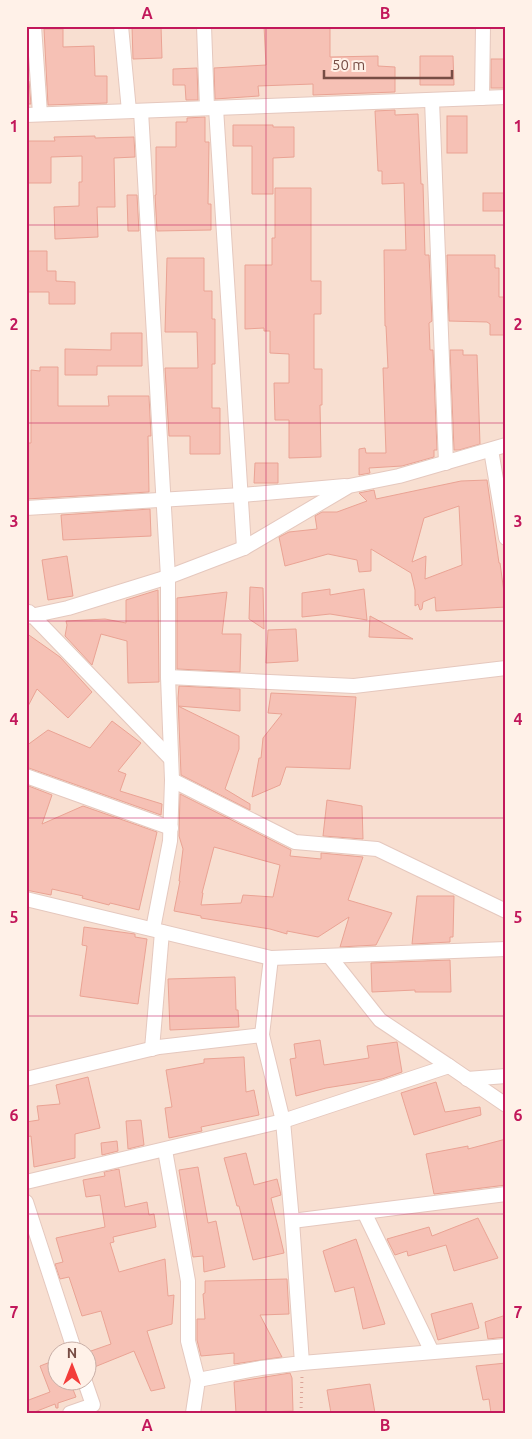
<svg xmlns="http://www.w3.org/2000/svg" width="532" height="1439" font-family="Ubuntu,sans-serif">
<style>
.residential{fill:#f8dfd1;fill-rule:evenodd}
.building{fill:#f6c1b5;stroke:#eaa394;fill-rule:evenodd}
.lines{fill:none;stroke-linecap:round;stroke-linejoin:round}
.minor-casing{stroke:#e5c8be;stroke-width:16}
.path{stroke:#dba498;stroke-width:3;stroke-dasharray:1 4;stroke-linecap:butt}
.minor{stroke:#fff;stroke-width:14}
.grid{fill:none;stroke:#c2185b;stroke-width:1;stroke-opacity:0.55}
.neatline{fill:none;stroke:#c2185b;stroke-width:2}
.grid-label{font-size:16px;text-anchor:middle;font-weight:bold;fill:#c2185b}
</style>
<rect width="100%" height="100%" fill="#feece0"/>
<path class="residential" d="M26 26H506V1413H26ZM58 1352H88V1382H58Z"/>
<g class="building">
<path d="M132 26H161L162 58 133 59Z"/>
<path d="M264 26H330V57L378 56V66L395 67V92L313 95V84L258 86 259 96 215 99 214 68 266 65Z"/>
<path d="M44 29H63V47L94 46 95 76H107V103L48 105Z"/>
<path d="M420 56H453L454 85H420Z"/>
<rect x="491" y="59" width="15" height="29"/>
<path d="M197 68 198 100H186L185 85H173V69Z"/>
<path d="M26 81H29L31 104H26Z"/>
<path d="M395 110V115L418 114 421 184H423L425 255H429L432 321 429 323 430 350H433L437 450H434V457L402 466 369 468 370 473 359 475V449L365 448 366 453H386L383 368H388L386 326H385L384 250H406L404 183 382 184V171H378L375 111Z"/>
<rect x="447" y="116" width="20" height="37"/>
<path d="M205 117V142H209L208 204H211V230L157 231 155 195H156V147H176V122H187V118Z"/>
<path d="M233 125H273V127H294V157L273 158V194H252V146H233Z"/>
<path d="M95 136V138L134 137 135 157 114 158 115 207H97L98 237 55 239 54 207 79 206V182H82V156L51 157V183H26V141H55L54 137Z"/>
<path d="M275 188H311V281H321V314H314V369H322V405H320L321 457 289 458V420H275L274 383H289V354L270 353V331H264V328L245 329V265H272V238H275Z"/>
<rect x="483" y="193" width="23" height="18"/>
<path d="M127 195H137L139 231H128Z"/>
<path d="M26 251H47V271H56V281L75 282V304H49V292H26Z"/>
<path d="M447 255H495V268H499V297H506V335H490V324L487 322 449 321Z"/>
<path d="M167 258H204V291H212V319H215V364H212V408H220V454H190V436H169L165 368H198L197 332H165Z"/>
<path d="M111 333H142V366H97V375H65V349L111 350Z"/>
<path d="M450 350H463V355H477L480 444 459 450H454Z"/>
<path d="M40 367H58V406H109L108 396H149L151 436H148L149 492 26 499V443H31V370L40 371Z"/>
<path d="M255 463H278V483H254Z"/>
<path d="M487 480 499 563H500L506 607 436 611 435 597 423 602 422 609 420 610 418 604 415 606V590L411 573 371 549V571L359 572 357 560 328 554 285 566 279 537 289 532 317 529 315 516 322 512H337L367 501 359 493 374 490 376 499 461 481ZM459 506 462 565 425 579 426 556 412 562 424 518Z"/>
<path d="M150 509 151 536 63 540 61 515Z"/>
<path d="M67 556 73 596 48 600 42 560Z"/>
<path d="M250 587 263 588 264 629 249 619Z"/>
<path d="M330 589V595L364 589 367 620 330 614 302 617V593Z"/>
<path d="M158 590 159 682 128 683 127 641 101 634 92 665 65 636 67 625 66 621 105 619 126 623V600Z"/>
<path d="M227 592 222 634H241L240 672 177 669V598Z"/>
<path d="M370 616 413 639 369 637Z"/>
<path d="M296 629 298 661 266 663 268 630Z"/>
<path d="M26 633 60 657 92 692 68 718 37 689 26 710Z"/>
<path d="M179 686 240 689V711L178 706 239 736V749L225 789 250 804V810L181 775 178 698Z"/>
<path d="M271 693 356 697 350 769 286 767 280 785 252 797 259 758H261L263 738 282 714 268 713Z"/>
<path d="M112 721 141 743 118 771 126 774 120 791 162 804 161 815 26 767V746L48 730 90 748Z"/>
<path d="M26 785 52 795 42 824 83 806 157 832 139 910 110 903 109 905 82 898 83 896 52 889 51 895 26 890Z"/>
<path d="M180 794 291 850 290 856 321 859V853L363 857 348 900 392 913 376 945 340 947 349 917 318 937 287 931V934L270 929 201 918V916L174 911 180 881H179L183 849 179 836ZM214 847 280 865 273 897 243 895 241 903 201 905 203 893H202Z"/>
<path d="M327 800 362 806 363 839 323 836Z"/>
<path d="M417 896H454L453 937H450V942L412 944Z"/>
<path d="M84 927 135 934V937L147 939 138 1004 80 996 87 946 82 945Z"/>
<path d="M450 960 451 992H415V990L372 992 371 963Z"/>
<path d="M235 977 236 1010H238L239 1027 170 1030 168 979Z"/>
<path d="M320 1040 324 1065 369 1058 367 1046 397 1042 402 1072 382 1079 326 1088 296 1096 290 1059 296 1058 294 1044Z"/>
<path d="M244 1057 246 1092 254 1090 259 1115 201 1127 202 1131 169 1138 165 1108 172 1107 166 1070 204 1063V1059Z"/>
<path d="M88 1077 100 1128 75 1134V1158L34 1167 31 1136 26 1137V1122L39 1120 37 1106 60 1104 56 1085Z"/>
<path d="M436 1082 445 1112 480 1107 481 1115 414 1135 401 1093Z"/>
<path d="M141 1120 144 1145 128 1149 126 1121Z"/>
<path d="M506 1139V1185L434 1194 426 1154 468 1146V1149Z"/>
<path d="M117 1141 118 1151 102 1155 101 1143Z"/>
<path d="M246 1153 254 1185 277 1179 281 1195 271 1198 284 1253 253 1260 239 1206H237L224 1158Z"/>
<path d="M198 1167 208 1223 216 1221 225 1267 204 1272 203 1256 193 1257 179 1170Z"/>
<path d="M119 1169 125 1207 147 1202 149 1215 154 1214 156 1227 113 1237 114 1242 110 1243 119 1272 165 1259 168 1296 174 1295 172 1324 147 1331 165 1388 151 1391 134 1351 92 1368 88 1352 111 1344 101 1311 82 1316 69 1277 60 1279 55 1264 63 1262 56 1238 105 1227 100 1195 86 1197 83 1180 105 1176 104 1172Z"/>
<path d="M478 1218 498 1258 454 1271 446 1245 408 1256 407 1251 395 1255 387 1239 429 1227 432 1236Z"/>
<path d="M356 1239 385 1324 363 1329 354 1287 335 1292 323 1251Z"/>
<path d="M287 1279 289 1314 260 1315 282 1357 234 1364V1353L201 1356 197 1340V1319H205L203 1294 205 1293V1281Z"/>
<path d="M472 1303 479 1328 438 1340 431 1314Z"/>
<path d="M506 1315V1337L488 1339 485 1322Z"/>
<path d="M58 1359V1382H70L76 1397 58 1403V1408H56L55 1404 32 1413H26V1401L50 1392 40 1366Z"/>
<path d="M506 1363V1413H491L489 1399 483 1400 476 1366Z"/>
<path d="M290 1373 292 1378 293 1411 236 1413 234 1382Z"/>
<path d="M370 1384 375 1413H331L327 1390Z"/>
</g>
<g class="lines">
<g class="minor-casing">
<g id="minor">
<path d="M34 26 40 114"/>
<path d="M121 26 129 111"/>
<path d="M204 26 207 108"/>
<path d="M482 98 483 26"/>
<path d="M432 100 446 463"/>
<path d="M216 108 244 548"/>
<path d="M141 111 168 577V677L172 780 170 841 153 929"/>
<path d="M26 115 506 97"/>
<path d="M491 450 506 538"/>
<path d="M26 508 242 495 345 486"/>
<path d="M29 612 171 759"/>
<path d="M26 617 68 608 168 577 244 548 349 486 399 476 506 445"/>
<path d="M168 677 354 686 506 668"/>
<path d="M26 776 171 828"/>
<path d="M172 780 295 842 377 849 506 911"/>
<path d="M26 899 271 958 506 949"/>
<path d="M330 957 380 1020 449 1066"/>
<path d="M152 1049 162 932"/>
<path d="M26 1079 159 1047 262 1035"/>
<path d="M467 1079 506 1076"/>
<path d="M165 1150 188 1281V1341L198 1380"/>
<path d="M26 1182 283 1121 449 1066 506 1105"/>
<path d="M26 1202 75 1352"/>
<path d="M364 1212 432 1352"/>
<path d="M292 1221 506 1194"/>
<path d="M302 1363 506 1346"/>
<path d="M70 1413 93 1405 85 1382"/>
<path d="M193 1413 198 1380 261 1368 302 1363 292 1221 283 1121 262 1035 271 958"/>
</g>
</g>
<path class="path" d="M301 1413 302 1376"/>
<use href="#minor" class="minor"/>
</g>
<path class="grid" d="M266 26V1413M26 225H506M26 423H506M26 621H506M26 818H506M26 1016H506M26 1214H506"/>
<rect width="532" height="1439" fill="none" stroke="#fff1e8" stroke-width="55"/>
<g transform="translate(72 1366)"><circle r="24" fill="#fff1e8" stroke="#c9afa7"/>
<path d="M0-4L9 19L0 12L-9 19Z" fill="#f33d3a"/>
<text y="-8" font-size="14" font-weight="bold" text-anchor="middle" fill="#774d45">N</text>
</g>
<path d="M324 70v8h128v-8" fill="none" stroke="#774d45" stroke-width="2.5"/>
<text x="332" y="70" font-size="15" fill="#774d45" stroke="#fff1e8" stroke-width="4" paint-order="stroke">50 m</text>
<rect x="28" y="28" width="476" height="1384" class="neatline"/>
<g class="grid-label">
<text x="147" y="19">A</text>
<text x="385" y="19">B</text>
<text x="14" y="132">1</text>
<text x="518" y="132">1</text>
<text x="14" y="330">2</text>
<text x="518" y="330">2</text>
<text x="14" y="527">3</text>
<text x="518" y="527">3</text>
<text x="14" y="725">4</text>
<text x="518" y="725">4</text>
<text x="14" y="923">5</text>
<text x="518" y="923">5</text>
<text x="14" y="1121">6</text>
<text x="518" y="1121">6</text>
<text x="14" y="1318">7</text>
<text x="518" y="1318">7</text>
<text x="147" y="1431">A</text>
<text x="385" y="1431">B</text>
</g>
</svg>
